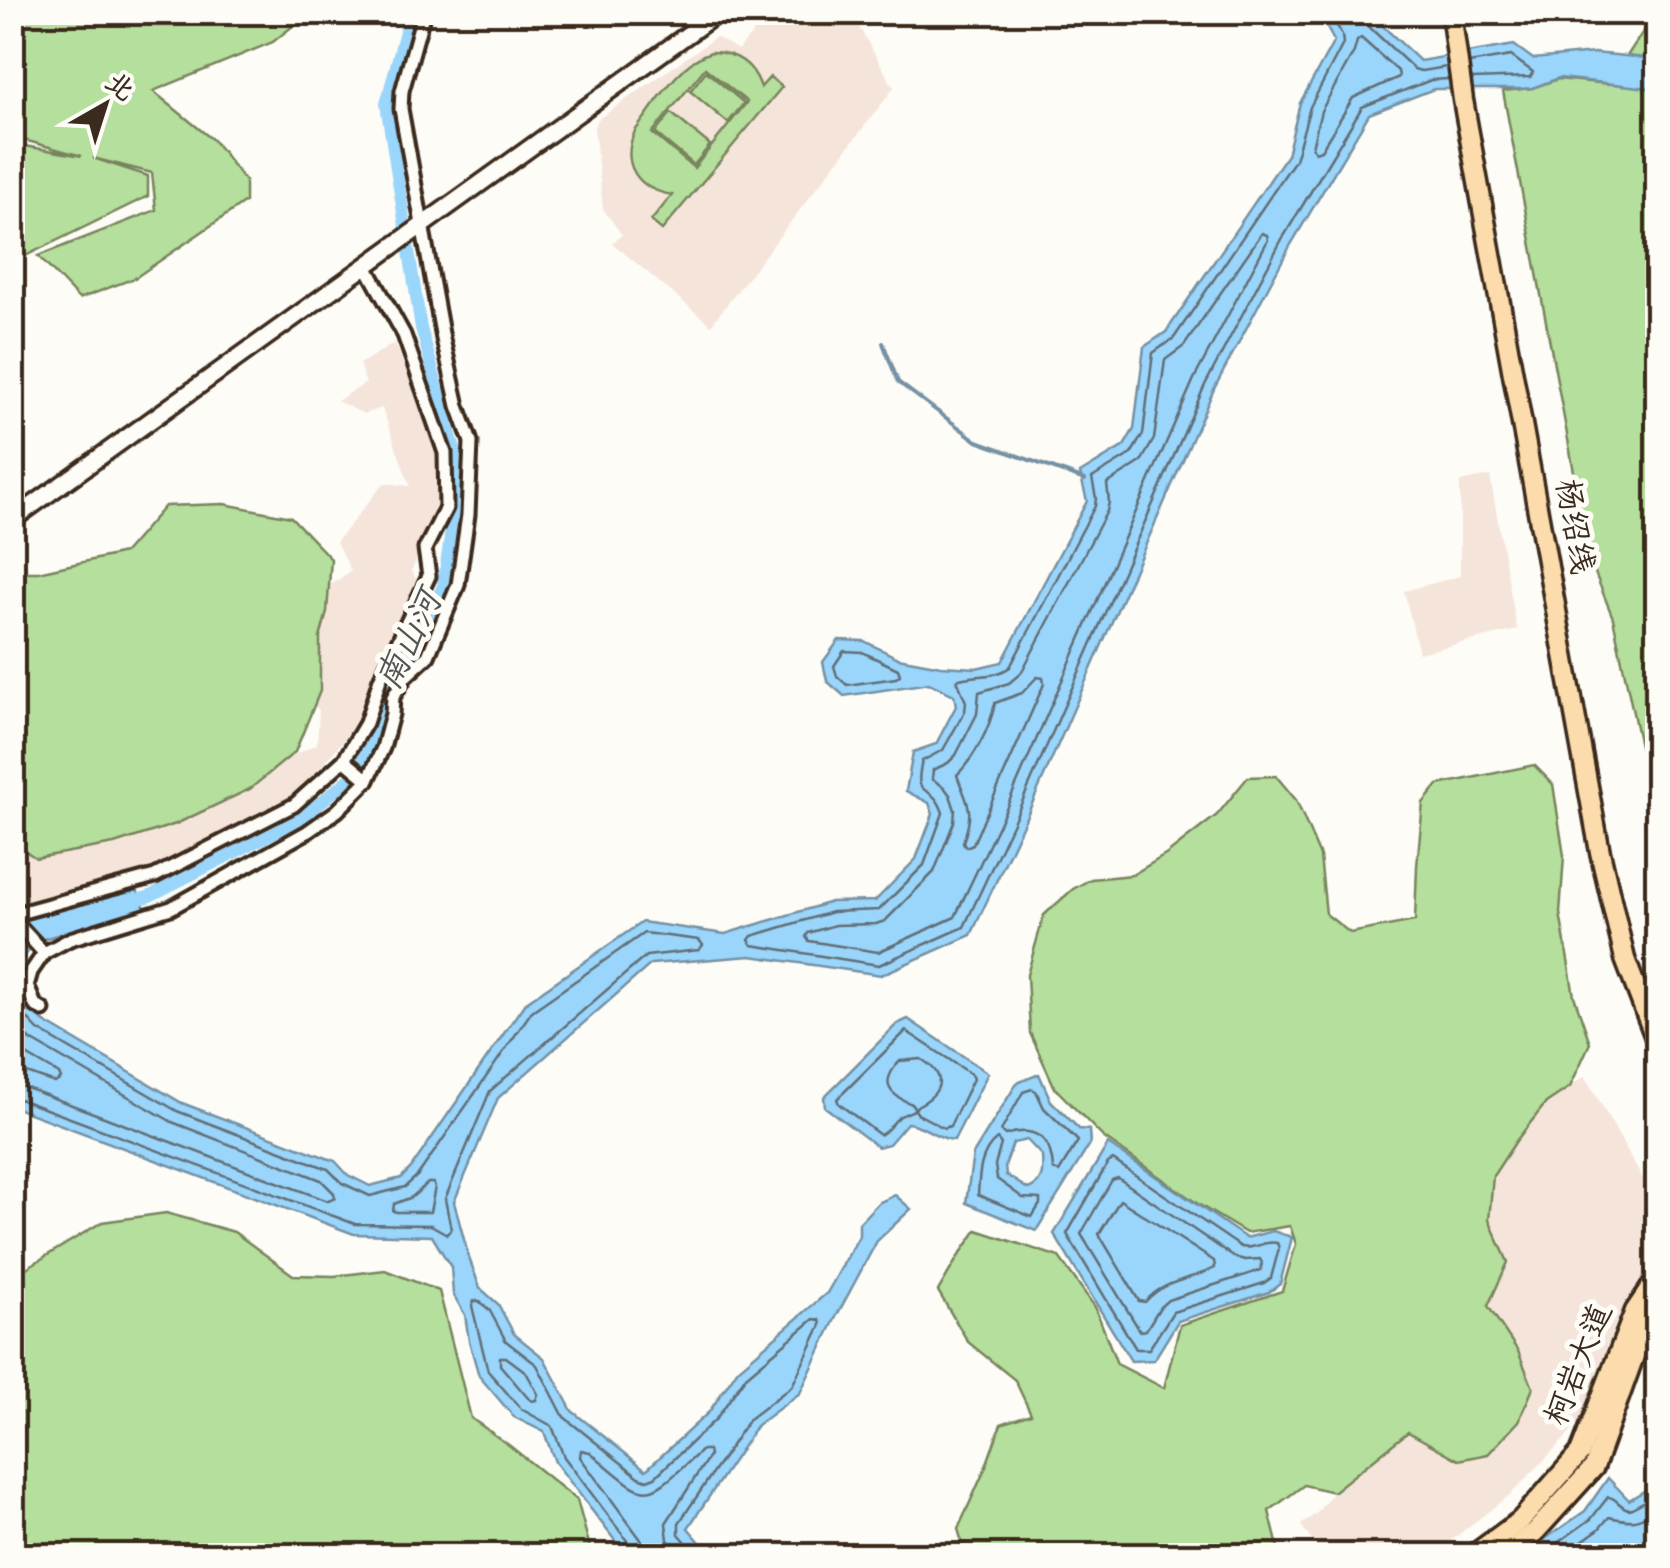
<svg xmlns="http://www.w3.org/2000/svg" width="1670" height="1568" font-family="'Gochi Hand','LXGW WenKai TC',sans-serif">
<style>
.built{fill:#f5e4da}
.green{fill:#b5df9c;stroke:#78845d;stroke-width:2.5;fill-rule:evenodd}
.water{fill:#9ad5fb;stroke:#7491a3;stroke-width:2.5;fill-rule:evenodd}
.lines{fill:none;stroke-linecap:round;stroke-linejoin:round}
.shore{stroke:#616e76;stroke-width:2.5}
.stream{stroke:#7491a3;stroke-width:4}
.canal{stroke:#9ad5fb;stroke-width:12}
.street-casing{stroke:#3b2a1e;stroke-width:19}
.secondary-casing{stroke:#3b2a1e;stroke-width:22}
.primary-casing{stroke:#3b2a1e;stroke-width:25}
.street{stroke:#fdfcf7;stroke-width:11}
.secondary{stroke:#fdfcf7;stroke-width:15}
.primary{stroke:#fcdcac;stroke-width:18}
.labels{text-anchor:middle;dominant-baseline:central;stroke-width:10;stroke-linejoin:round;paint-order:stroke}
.street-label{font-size:32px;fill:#3b2a1e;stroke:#fdfcf7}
.water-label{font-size:35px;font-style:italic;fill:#535555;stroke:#fdfcf7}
</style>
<rect width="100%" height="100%" fill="#fdfcf7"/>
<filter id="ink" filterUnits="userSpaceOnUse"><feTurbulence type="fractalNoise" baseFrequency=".01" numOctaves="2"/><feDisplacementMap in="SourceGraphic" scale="20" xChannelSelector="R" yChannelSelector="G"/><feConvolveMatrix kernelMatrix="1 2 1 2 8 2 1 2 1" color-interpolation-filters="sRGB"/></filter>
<g filter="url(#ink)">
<g class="built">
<path d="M770 13H851L894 88 711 325 612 243 622 235 603 209 594 127 597 120 716 37 738 50Z"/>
<path d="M395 343 440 455 442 507 411 571 421 585 361 720 294 798 156 869 13 904 12 846 142 827 317 744 319 710 291 683 325 589 351 571 336 542 384 483 410 486 382 408 364 414 337 401 366 383 359 364Z"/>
<path d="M1490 476 1517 630 1419 653 1404 591 1460 576V482Z"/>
<path d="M1585 1076 1657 1204 1658 1257 1622 1310 1580 1423 1511 1494 1432 1555H1322L1301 1525 1317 1513 1333 1492 1408 1431 1518 1351 1488 1306 1508 1262 1489 1220 1493 1176 1516 1141 1546 1103Z"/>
</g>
<g class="green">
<path d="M13 12 309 13 273 42 153 91 214 141 245 181V202L135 278 79 299 38 256 156 210 152 173 93 158 148 176V196L13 262V144L82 156 13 137Z"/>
<path d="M1655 13H1657L1658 780 1648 784 1613 618 1591 563 1503 91 1532 88 1558 79 1609 84Z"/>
<path d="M711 52C737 52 753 64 761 87L770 77 782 87 662 230 651 221 672 195C637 189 620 164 635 131 655 105 680 61 711 52ZM705 68 747 102 694 168 652 133Z"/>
<path d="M706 71 744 103 728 123 690 91Z"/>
<path d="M671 113 710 145 694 165 655 133Z"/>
<path d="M224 504 291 517 331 559 327 612 320 638V691L295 752 250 789 176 824 114 844 36 858 13 843V572H38L124 553 165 506Z"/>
<path d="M1534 765 1553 784 1564 856 1560 913 1574 996 1590 1043 1570 1087 1546 1103 1516 1141 1493 1176 1489 1220 1508 1262 1488 1306 1518 1351 1533 1388 1519 1421 1488 1454 1459 1460 1408 1432 1333 1492 1304 1485 1269 1511 1280 1555H966L958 1529 985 1469 1001 1424 1031 1414 1015 1380 968 1342 938 1291 958 1257 977 1230 1059 1257 1095 1307 1117 1364 1164 1388 1180 1325 1282 1291 1296 1244 1290 1226 1246 1233 1198 1204 1103 1137 1055 1088 1030 1033 1027 975 1044 915 1073 889 1091 879 1132 875 1167 854 1217 815 1248 777 1276 776 1296 800 1320 856 1326 914 1350 933 1415 921 1417 866 1423 803 1438 785Z"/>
<path d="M166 1213 234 1232 293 1275 334 1276 385 1270 439 1291 471 1418 510 1446 577 1500 592 1555H13V1280L20 1272 102 1222Z"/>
</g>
<g class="water">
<path d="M1319 13H1369L1420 61 1514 45 1533 59 1594 53 1657 59V104L1656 97 1649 88 1559 78 1532 88 1520 89H1434L1369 114 1290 246 1214 389 1024 822 971 935 881 975 751 956 651 964 498 1098 454 1202 469 1258 480 1288 498 1304 514 1334 544 1358 572 1411 646 1470 709 1412 738 1369 827 1293 859 1236V1223L878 1203 895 1195 911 1209 877 1241 836 1317 800 1393 757 1425 688 1528 711 1555H626L555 1462 544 1432 514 1417 479 1376 469 1341 465 1315 453 1294 451 1267 432 1236 354 1234 13 1107 12 923 137 890 145 908 44 939C18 957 19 962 17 991L43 1021 182 1103 335 1161 348 1175 370 1186 401 1178 411 1168 525 1003 642 922 725 934 831 902 875 901 916 859 933 814 929 803 906 791 913 752 936 744 956 706 954 695 929 683 844 696 827 681 823 662 839 640 864 641 898 658 941 666 976 668 1002 662 1087 501 1080 473 1124 446 1134 429 1144 347 1166 332 1287 155 1300 103 1334 41Z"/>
<path d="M908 1019 988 1073 954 1140C936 1139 924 1124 907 1123L889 1144 878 1147 825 1107 824 1097 897 1024Z"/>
<path d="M1039 1074 1051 1101 1079 1129 1089 1130 1090 1144 1036 1231 966 1203 973 1154 1017 1083ZM1027 1140 1042 1156C1043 1171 1044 1183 1028 1189L1006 1175 1005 1166 1013 1143Z"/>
<path d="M1108 1144 1246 1238 1273 1231 1292 1237 1280 1284 1269 1292 1178 1321 1154 1360 1131 1361 1054 1234Z"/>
<path d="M1608 1478 1629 1500 1657 1483V1555H1522L1585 1511Z"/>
</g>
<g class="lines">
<g class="shore">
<path d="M1330 12 1342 35 1343 44 1310 107 1295 160 1174 338 1153 353 1143 434 1131 454 1092 478 1096 498 1095 506 1010 667C994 679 973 674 957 680L966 702 965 711 943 750 922 761C912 803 932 779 943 813L924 865 879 910 832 912 752 936 749 940 752 945 879 965 964 927 1015 818 1205 385 1281 241 1362 107 1431 80 1449 79"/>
<path d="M1362 12 1366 24 1414 69 1421 71 1447 67"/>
<path d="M1361 38 1398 71 1399 77 1353 98 1321 150 1315 152 1312 147 1321 111 1354 52 1357 41Z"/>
<path d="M1469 63 1511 56 1533 72 1530 77 1472 79"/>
<path d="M1262 233 1267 235 1268 240 1194 379 1004 813 955 917 878 952 809 941 806 937 808 933 835 925 876 924 885 921 934 872 954 822 955 810 950 795 944 787 932 779 933 770 948 763 956 755 977 714 979 692 1009 683 1021 673 1107 511 1109 502 1107 484 1141 462 1154 439 1165 360 1184 346Z"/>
<path d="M844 651 862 652 898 669 900 675 896 678 847 685 837 676 834 666Z"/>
<path d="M1037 677 1043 678 1044 684 973 844 966 847 963 842C975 808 968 806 957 775 975 757 990 728 995 703L1022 693Z"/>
<path d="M12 1002 38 1030 177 1111 328 1169 342 1183 370 1196 405 1187 418 1175 532 1011 644 933 699 940 703 945 699 950 646 956 490 1091 445 1199 451 1229 447 1234 431 1225 355 1224 19 1099 12 1098"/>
<path d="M12 1021 31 1040 172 1122 321 1180 334 1193 335 1198 328 1201 24 1087 12 1086"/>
<path d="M906 1031 971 1074 973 1079 950 1126 944 1128 918 1114 915 1110 917 1106C943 1093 948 1075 921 1059L900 1061C880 1082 887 1094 912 1104L915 1109C909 1114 903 1113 898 1118 891 1124 888 1131 880 1135L839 1104 837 1099Z"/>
<path d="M12 1043 23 1053 59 1074 61 1079 55 1083 27 1073 12 1071"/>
<path d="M1032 1089 1036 1091 1044 1108 1078 1141 1059 1172 1053 1169C1051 1138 1036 1125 1005 1135L1001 1131 1023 1092Z"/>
<path d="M997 1139 1001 1144 995 1165 997 1179 1023 1198 1040 1199V1204L1032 1217 978 1195C979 1174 980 1152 997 1139Z"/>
<path d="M1113 1160 1241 1247C1254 1250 1265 1240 1277 1243L1279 1248 1271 1278 1264 1283 1173 1312 1149 1349H1136L1067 1234 1108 1163Z"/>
<path d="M1118 1178 1234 1257 1245 1260 1260 1259 1262 1263 1261 1270 1168 1300 1160 1307 1146 1330 1140 1331 1081 1234 1112 1180Z"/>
<path d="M428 1183H433L435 1187 430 1212H397L393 1211 394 1204 412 1197Z"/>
<path d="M1120 1200 1214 1261 1215 1268C1191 1280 1163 1280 1145 1302L1139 1301 1099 1234Z"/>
<path d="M500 1357H506L526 1372 538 1394 536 1400 532 1401 528 1398 500 1365Z"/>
<path d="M633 1556 631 1546 564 1457 552 1426 521 1409 488 1371 472 1306 474 1301H479L490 1311 506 1341 537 1365 564 1417 639 1477 647 1480 655 1477 716 1419 746 1376 814 1319 820 1320 821 1325 792 1386 749 1419 679 1523V1534L698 1556"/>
<path d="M645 1556 642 1541 580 1457 581 1450 590 1452C652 1504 642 1504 702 1450H708L709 1456 666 1523 668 1540 681 1556"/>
<path d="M1539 1556 1591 1519 1608 1497C1617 1497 1620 1509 1630 1509L1658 1494"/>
<path d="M1561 1556 1599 1529 1609 1517C1633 1522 1635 1523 1658 1509"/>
</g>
<path class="stream" d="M883 343 898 382 977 441 1085 480"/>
<path class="canal" d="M128 902 148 897 300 819 352 777 375 738 385 696 416 644 443 586 460 468 421 328 386 104 410 12"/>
<g class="street-casing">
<g id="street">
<path d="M344 760 368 780"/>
<path d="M12 915 155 876 294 805 344 760 366 723 380 679 429 576 425 549 446 508 445 453 404 335 366 266"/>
<path d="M12 918 44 953"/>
<path d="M43 1010 35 1005 27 986 31 972 44 953 70 939 171 908 307 832 337 811 368 780 383 748 392 714 393 697 405 677 428 656 458 585 468 515 471 442 458 406 443 339 401 109 402 91 424 12"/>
</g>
</g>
<g class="secondary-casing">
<path id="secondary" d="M12 520 719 12"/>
</g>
<g class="primary-casing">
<g id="primary">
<path d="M1451 12 1463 100 1600 852 1625 959 1658 1045"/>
<path d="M1472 1556 1521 1520 1580 1453 1635 1311 1658 1277"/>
<path d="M1501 1556 1535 1532 1594 1467 1648 1317 1658 1306"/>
</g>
</g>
<use href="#street" class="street"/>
<use href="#secondary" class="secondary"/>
<use href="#primary" class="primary"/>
</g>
</g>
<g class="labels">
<g class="street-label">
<text transform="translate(1571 527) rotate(80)">杨绍线</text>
<text transform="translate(1582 1366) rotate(-68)">柯岩大道</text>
</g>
<g class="water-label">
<text transform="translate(413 642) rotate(-64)">南山河</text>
</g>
</g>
<rect width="1670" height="1568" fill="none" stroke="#fdfcf7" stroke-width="50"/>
<rect x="25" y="25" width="1620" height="1518" fill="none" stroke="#3b2a1e" stroke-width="4" filter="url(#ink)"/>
<g transform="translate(105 105) rotate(39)" stroke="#fdfcf7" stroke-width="8" paint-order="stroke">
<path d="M0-8L18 38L0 25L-18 38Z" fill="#3b2a1e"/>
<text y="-15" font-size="28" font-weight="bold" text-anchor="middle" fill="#3b2a1e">北</text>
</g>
</svg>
